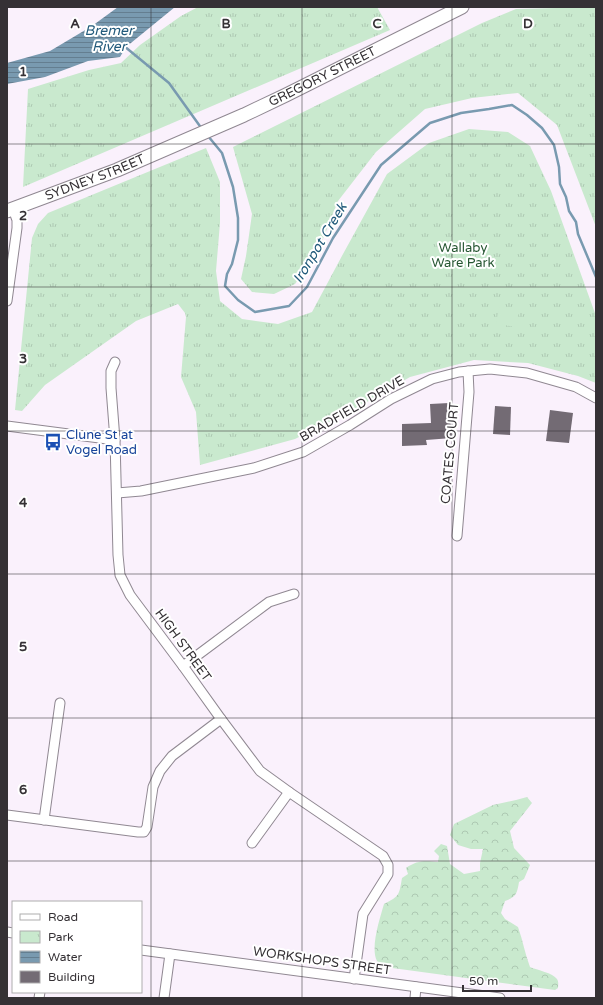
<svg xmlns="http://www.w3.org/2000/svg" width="603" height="1005" font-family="'Varela Round',sans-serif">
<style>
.forest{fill:url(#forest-crowns)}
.park{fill:url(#park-tufts)}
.pitch{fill:#c9e9ce}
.water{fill:url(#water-rules)}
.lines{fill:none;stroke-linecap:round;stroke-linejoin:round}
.stream{stroke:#799ab0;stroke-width:2.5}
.building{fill:#736b74}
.minor-casing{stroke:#908892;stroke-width:11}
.secondary-casing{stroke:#908892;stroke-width:15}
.minor{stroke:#fff;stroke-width:9}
.secondary{stroke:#fff;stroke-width:13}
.grid{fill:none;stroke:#353135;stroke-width:1;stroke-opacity:0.55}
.labels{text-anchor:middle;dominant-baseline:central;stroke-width:4;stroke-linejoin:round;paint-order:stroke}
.street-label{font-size:13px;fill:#353135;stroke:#fff}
.park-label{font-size:13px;fill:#275733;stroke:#fff}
.transit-label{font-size:13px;fill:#164399;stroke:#fff;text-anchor:start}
.water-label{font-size:14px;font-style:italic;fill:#215a7b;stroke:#fff}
.grid-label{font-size:13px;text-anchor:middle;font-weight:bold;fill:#353135;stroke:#fff;stroke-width:4;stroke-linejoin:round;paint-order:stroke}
</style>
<defs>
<pattern id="forest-crowns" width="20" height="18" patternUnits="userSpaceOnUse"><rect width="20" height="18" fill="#c9e9ce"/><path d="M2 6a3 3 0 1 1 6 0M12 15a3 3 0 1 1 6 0" fill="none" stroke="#adc8b2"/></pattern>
<pattern id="park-tufts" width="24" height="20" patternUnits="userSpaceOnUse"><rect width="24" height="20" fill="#c9e9ce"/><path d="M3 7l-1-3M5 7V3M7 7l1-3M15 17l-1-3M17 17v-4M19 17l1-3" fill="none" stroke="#adc8b2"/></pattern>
<pattern id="water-rules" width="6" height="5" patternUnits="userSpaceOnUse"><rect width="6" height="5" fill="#799ab0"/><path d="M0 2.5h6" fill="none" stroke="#647e90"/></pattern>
</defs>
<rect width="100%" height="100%" fill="#faf1fc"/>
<path class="forest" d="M527 797 532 803 510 831 514 848 530 865 524 879 519 882C517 894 516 897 505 901L501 913 505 919 518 927C523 941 525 954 530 967 537 970 553 973 557 979 559 982 558 985 558 988L555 990 385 967C382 965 379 964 377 961 370 948 380 918 384 904 400 896 399 895 402 878L408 874 406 868C418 860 424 861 438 862L439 856 434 851 441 844 447 846 450 864 464 874 480 871V863L483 849H471L458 845 450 835 454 824 493 805 516 800Z"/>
<g class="park">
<path d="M198 7H377L390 30 23 187 28 89 89 70 121 63 140 45 181 16Z"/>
<path d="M596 7V227L557 125 518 93 472 98 425 109 376 152 338 201 317 254 295 284 274 294 252 292 241 279 246 256 252 214 233 147 482 23 516 9Z"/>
<path d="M469 129 508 132 530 146 551 191 596 316V383L578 376 528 363 474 360 410 377 355 409 295 439 200 465 196 412 181 377 186 317 185 313 178 304 136 321 45 385 22 411 15 410 32 238 38 224 48 213 206 148 220 182V223L216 271 220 301 242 319 278 324 312 312 343 254 387 174 429 143Z"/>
</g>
<path class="pitch" d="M499 307 519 309 517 327 496 324Z"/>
<path class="water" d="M118 7H175L126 47 120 57 88 61 45 77 7 84V63L50 51 92 26Z"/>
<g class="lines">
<g class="stream">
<path d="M124 46 169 83 202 129"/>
<path d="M208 136 222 153 233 187 238 218V240L232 264 227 274 225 286 238 300 255 312 289 306 307 287 333 238 381 165 430 123 461 113 489 109 512 105 527 115 542 128 554 145 559 167 560 184 566 197 569 211 576 222 578 234 596 277"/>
</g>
</g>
<g class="building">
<path d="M449 403 452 438 426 440 427 445 402 446V424L431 423 430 404Z"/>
<path d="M495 406 511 407 510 435 493 434Z"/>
<path d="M550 410 573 413 569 443 546 441Z"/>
</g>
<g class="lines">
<g class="minor-casing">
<g id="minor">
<path d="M7 301 17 228V220L13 209"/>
<path d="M115 362 111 371V388L115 440 118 555 120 575 130 595 183 666 221 719 260 771 289 792 383 856 388 865V874L363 914 354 979"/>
<path d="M7 426 115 440"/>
<path d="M117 493 141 491 254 468 303 452 350 425 391 399 432 379 459 372 490 369 527 373 576 387 596 398"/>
<path d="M457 536 469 392 468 371"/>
<path d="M183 666 269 602 294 594"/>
<path d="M7 815 138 832H144L147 827 153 787 160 771 172 756 221 719"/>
<path d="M44 820 60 703"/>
<path d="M252 843 289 792"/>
<path d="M7 932 13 933"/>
<path d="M141 950 500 998"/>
<path d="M39 998 40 992"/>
<path d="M164 998 170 954"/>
<path d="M415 998 416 987"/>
</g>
</g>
<g class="secondary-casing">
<g id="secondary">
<path id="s1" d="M7 211 117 170 244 115 286 95 462 7"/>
</g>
</g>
<use href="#minor" class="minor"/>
<use href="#secondary" class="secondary"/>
</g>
<path class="grid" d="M151 7V998M302 7V998M452 7V998M7 144H596M7 287H596M7 431H596M7 574H596M7 718H596M7 861H596"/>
<defs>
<g id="bus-bare" transform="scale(1.38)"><path d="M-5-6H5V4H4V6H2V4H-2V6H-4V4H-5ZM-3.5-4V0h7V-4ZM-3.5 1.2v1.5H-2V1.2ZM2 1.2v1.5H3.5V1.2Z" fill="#1a4fb4" stroke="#fff" stroke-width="2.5" paint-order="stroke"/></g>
</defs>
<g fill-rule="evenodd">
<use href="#bus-bare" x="53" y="442"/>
</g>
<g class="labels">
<g class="street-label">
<text stroke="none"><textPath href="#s1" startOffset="343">GREGORY STREET</textPath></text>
<text stroke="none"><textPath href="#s1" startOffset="94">SYDNEY STREET</textPath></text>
<text transform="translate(352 409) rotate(-30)">BRADFIELD DRIVE</text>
<text transform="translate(450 453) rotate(-85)">COATES COURT</text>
<text transform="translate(183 645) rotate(54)">HIGH STREET</text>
<text transform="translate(322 961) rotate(8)">WORKSHOPS STREET</text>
</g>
<g class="park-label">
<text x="463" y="248">Wallaby<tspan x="463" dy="15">Ware Park</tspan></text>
</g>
<g class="transit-label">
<text x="66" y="435">Clune St at<tspan x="66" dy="15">Vogel Road</tspan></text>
</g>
<g class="water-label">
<text x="109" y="30">Bremer<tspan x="109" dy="16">River</tspan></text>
<text transform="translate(320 243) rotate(-59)">Ironpot Creek</text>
</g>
</g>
<g class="grid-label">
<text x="75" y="28">A</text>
<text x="226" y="28">B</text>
<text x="377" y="28">C</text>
<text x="528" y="28">D</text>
<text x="23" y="76">1</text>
<text x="23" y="220">2</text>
<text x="23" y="363">3</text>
<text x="23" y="507">4</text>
<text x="23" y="651">5</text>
<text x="23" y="794">6</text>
</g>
<rect width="603" height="1005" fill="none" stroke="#353135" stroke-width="16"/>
<rect x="12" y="901" width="130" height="92" fill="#ffffff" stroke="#aeadae"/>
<rect x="20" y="914" width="20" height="6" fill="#ffffff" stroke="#aeadae"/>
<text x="48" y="921" font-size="12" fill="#353135">Road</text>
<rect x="20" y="931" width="20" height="12" fill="url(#park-tufts)" stroke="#aeadae"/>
<text x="48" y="941" font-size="12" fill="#353135">Park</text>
<rect x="20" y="951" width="20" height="12" fill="url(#water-rules)" stroke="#aeadae"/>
<text x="48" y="961" font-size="12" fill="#353135">Water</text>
<rect x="20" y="971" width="20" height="12" fill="#736b74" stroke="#aeadae"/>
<text x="48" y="981" font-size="12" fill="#353135">Building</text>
<path d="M463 985v6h68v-6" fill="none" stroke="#353135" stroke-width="2"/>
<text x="469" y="985" font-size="12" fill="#353135" stroke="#ffffff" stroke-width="3" paint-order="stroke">50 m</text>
</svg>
